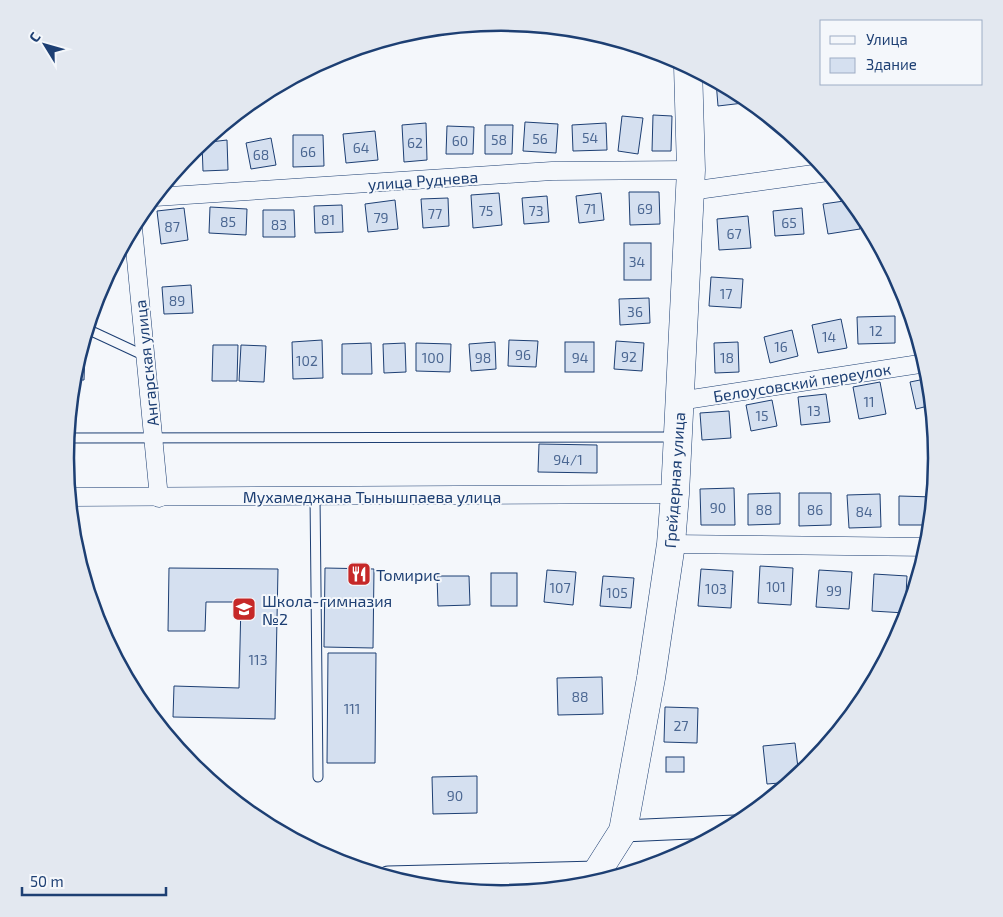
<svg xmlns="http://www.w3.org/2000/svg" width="1003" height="917" font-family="'Exo 2',sans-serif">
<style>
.building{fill:#d5e0f0;stroke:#1d3f73}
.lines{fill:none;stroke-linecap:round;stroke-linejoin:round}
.service-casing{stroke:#1d3f73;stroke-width:11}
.minor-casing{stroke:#1d3f73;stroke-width:19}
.tertiary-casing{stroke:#1d3f73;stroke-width:23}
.primary-casing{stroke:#1d3f73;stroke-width:29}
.service{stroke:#f4f7fb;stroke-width:9}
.minor{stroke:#f4f7fb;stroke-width:18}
.tertiary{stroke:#f4f7fb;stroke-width:21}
.primary{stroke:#f4f7fb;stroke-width:28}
.labels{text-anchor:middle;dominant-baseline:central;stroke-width:4;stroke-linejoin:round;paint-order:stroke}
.number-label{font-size:14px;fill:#4b6792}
.street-label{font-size:16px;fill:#1d3f73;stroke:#f4f7fb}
.poi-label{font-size:16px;fill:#1d3f73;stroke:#f4f7fb;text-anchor:start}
.rim{fill:none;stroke:#1d3f73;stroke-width:2.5}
</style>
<rect width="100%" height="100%" fill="#f4f7fb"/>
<g class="building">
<path d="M496 23 497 27 470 29 469 26Z"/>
<path d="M525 25 556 28 526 32Z"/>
<path d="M443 28 444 35 412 36V32L417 31Z"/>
<path d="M716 81 744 96 752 102 718 106Z"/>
<path d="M653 115 672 116 671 151H652Z"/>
<path d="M622 116 643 118 638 154 618 151Z"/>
<path d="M525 122 558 124 556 153 523 151Z"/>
<path d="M426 123 427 160 404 162 402 125Z"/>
<path d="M606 123 607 150 573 151 572 125Z"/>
<path d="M485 125H513L512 154H485Z"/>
<path d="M447 126 474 127 473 154H446Z"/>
<path d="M375 131 378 160 346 163 343 134Z"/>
<path d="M293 135H323L324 166 293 167Z"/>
<path d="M271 138 276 165 251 169 246 143Z"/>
<path d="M227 140 228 170 203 171 202 143Z"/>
<path d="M799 141 810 150 815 156 805 159Z"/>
<path d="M629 192H659L660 224 630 225Z"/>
<path d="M499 193 502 225 473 228 471 195Z"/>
<path d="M601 193 604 220 579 223 576 196Z"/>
<path d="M547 196 549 222 524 224 522 198Z"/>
<path d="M448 198 449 226 423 228 421 199Z"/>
<path d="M395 200 398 229 368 232 365 204Z"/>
<path d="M851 200 857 207 860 229 828 234 823 204Z"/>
<path d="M342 205 343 232 315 233 314 206Z"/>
<path d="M210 207 247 209 246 235 209 233Z"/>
<path d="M184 208 188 240 161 244 157 211Z"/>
<path d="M802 208 804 234 775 236 773 211Z"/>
<path d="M263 210H294L295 237H263Z"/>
<path d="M748 216 751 248 719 250 717 219Z"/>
<rect x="624" y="243" width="27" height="37"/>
<path d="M711 277 743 279 741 308 709 306Z"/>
<path d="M191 285 193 313 164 314 162 287Z"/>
<path d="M649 298 650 323 620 325 619 299Z"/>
<path d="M895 316V343L858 344 857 317Z"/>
<path d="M841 319 847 348 818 353 812 325Z"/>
<path d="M792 330 798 356 770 363 764 337Z"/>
<path d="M322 340 323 378 293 379 292 342Z"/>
<path d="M509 340 538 341 536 367 508 366Z"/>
<path d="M616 341 644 343 642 371 614 369Z"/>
<path d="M495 342 496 369 471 371 469 344Z"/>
<rect x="565" y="342" width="29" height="30"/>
<path d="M738 342 739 372 715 373 714 343Z"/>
<path d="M371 343 372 374H342V344Z"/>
<path d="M405 343 406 372 384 373 383 344Z"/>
<path d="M416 343 451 344 450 372 416 371Z"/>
<path d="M213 345H238L237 381H212Z"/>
<path d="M241 345 266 346 264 382 239 381Z"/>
<path d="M81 349 85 350 84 380H73Z"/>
<path d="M930 378 932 405 916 409 910 382Z"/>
<path d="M880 382 886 414 859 419 853 387Z"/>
<path d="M826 394 830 422 801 425 798 397Z"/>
<path d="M772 400 777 426 751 431 746 405Z"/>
<path d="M729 411 731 438 702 440 700 413Z"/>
<path d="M539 444 597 445V473L538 472Z"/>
<path d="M734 488 735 525H701L700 489Z"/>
<path d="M780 493V524L748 525V494Z"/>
<path d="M799 493H831V525L799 526Z"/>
<path d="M880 494 881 527 849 528 847 495Z"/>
<path d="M899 496 934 497 931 525H899Z"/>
<path d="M760 566 793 568 791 605 758 603Z"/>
<path d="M169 568 278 569 275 719 173 717 174 686 239 688 241 602H206L205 631H168Z"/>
<path d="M325 568 374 569 373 648 324 647Z"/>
<path d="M701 569 733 571 731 608 698 606Z"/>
<path d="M547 570 576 572 573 605 544 602Z"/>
<path d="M819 570 852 572 849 609 816 607Z"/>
<rect x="491" y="573" width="26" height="33"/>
<path d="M874 574 907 576 905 613 872 611Z"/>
<path d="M437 576H469L470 605 438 606Z"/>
<path d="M603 576 634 578 631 608 600 606Z"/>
<path d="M328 653H376L375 763H327Z"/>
<path d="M602 677 603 714 558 715 557 678Z"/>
<path d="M665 707 698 708 697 743 664 742Z"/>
<path d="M822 742H830L823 751Z"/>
<path d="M795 743 799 776 792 782 767 784 763 746Z"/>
<rect x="666" y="757" width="18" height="15"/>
<path d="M477 776V813L433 814 432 777Z"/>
</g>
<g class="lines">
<g class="service-casing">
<g id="service">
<path d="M87 329 145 356"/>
<path d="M67 438 675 437"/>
<path d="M315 496 318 777"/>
</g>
</g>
<g class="minor-casing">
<g id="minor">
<path d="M690 191 828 172"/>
<path d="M155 197 552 171 691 170"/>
<path d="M133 228 159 498"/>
<path d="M679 401 926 363"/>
<path d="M69 497 675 494"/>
<path d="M671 544 928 547"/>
</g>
</g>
<g class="tertiary-casing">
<g id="tertiary">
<path d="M623 831 735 826"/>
<path d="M388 877 597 872"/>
</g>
</g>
<g class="primary-casing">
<path id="primary" d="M599 882 597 872 623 831 651 678 671 544 675 494 691 170 688 66"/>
</g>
<use href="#service" class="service"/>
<use href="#minor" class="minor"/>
<use href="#tertiary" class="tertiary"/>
<use href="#primary" class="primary"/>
</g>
<defs>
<g id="restaurant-square" transform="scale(1.25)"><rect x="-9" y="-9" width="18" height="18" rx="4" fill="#c62828" stroke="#f4f7fb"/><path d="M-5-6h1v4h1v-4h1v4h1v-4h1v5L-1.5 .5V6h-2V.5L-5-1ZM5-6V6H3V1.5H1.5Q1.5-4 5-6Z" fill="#fff"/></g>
<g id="school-square" transform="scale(1.25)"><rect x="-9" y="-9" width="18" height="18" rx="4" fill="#c62828" stroke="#f4f7fb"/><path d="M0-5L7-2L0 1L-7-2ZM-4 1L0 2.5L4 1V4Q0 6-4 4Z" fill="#fff"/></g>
</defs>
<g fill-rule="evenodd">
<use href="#restaurant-square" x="359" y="574"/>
<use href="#school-square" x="244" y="609"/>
</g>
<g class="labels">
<g class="number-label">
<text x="590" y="137">54</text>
<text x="540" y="138">56</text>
<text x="499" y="139">58</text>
<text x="460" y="140">60</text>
<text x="415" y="142">62</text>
<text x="361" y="147">64</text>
<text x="308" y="151">66</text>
<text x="261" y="154">68</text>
<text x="590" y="208">71</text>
<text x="645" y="208">69</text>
<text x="486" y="210">75</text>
<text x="536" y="210">73</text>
<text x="435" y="213">77</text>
<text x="381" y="217">79</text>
<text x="328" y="219">81</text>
<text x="228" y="221">85</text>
<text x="789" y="222">65</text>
<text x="279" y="224">83</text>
<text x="172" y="226">87</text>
<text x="734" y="233">67</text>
<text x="637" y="261">34</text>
<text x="726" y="293">17</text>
<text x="177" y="300">89</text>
<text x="635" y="311">36</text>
<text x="876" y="330">12</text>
<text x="829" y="336">14</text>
<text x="781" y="346">16</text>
<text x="523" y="354">96</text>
<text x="629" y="356">92</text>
<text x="433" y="357">100</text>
<text x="483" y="357">98</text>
<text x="580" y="357">94</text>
<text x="727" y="357">18</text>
<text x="307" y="360">102</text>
<text x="869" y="401">11</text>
<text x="814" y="410">13</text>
<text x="762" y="415">15</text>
<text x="568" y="459">94/1</text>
<text x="718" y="507">90</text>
<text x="764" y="509">88</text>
<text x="815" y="509">86</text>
<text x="864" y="511">84</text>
<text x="776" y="586">101</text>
<text x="560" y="587">107</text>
<text x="716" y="588">103</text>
<text x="834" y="590">99</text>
<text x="617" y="592">105</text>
<text x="258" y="659">113</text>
<text x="580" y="696">88</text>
<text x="352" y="708">111</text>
<text x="681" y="725">27</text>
<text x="455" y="795">90</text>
</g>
<g class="street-label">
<text transform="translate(423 180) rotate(-4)">улица Руднева</text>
<text transform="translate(146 363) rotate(-96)">Ангарская улица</text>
<text transform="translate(802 382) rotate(-9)">Белоусовский переулок</text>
<text transform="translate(674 480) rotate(-86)">Грейдерная улица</text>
<text x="372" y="496">Мухамеджана Тынышпаева улица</text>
</g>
<g class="poi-label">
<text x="376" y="574">Томирис</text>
<text x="262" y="600">Школа-гимназия<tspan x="262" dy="18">№2</tspan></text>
</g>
</g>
<path d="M0 0H1003V917H0ZM74 458a427 427 0 1 1 854 0a427 427 0 1 1-854 0Z" fill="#e3e8f0" fill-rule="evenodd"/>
<path class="rim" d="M74 458a427 427 0 1 1 854 0a427 427 0 1 1-854 0Z"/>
<rect x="820" y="20" width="162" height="65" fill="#f4f7fb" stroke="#9eadc5"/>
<rect x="830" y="36" width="25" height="8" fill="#f4f7fb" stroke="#9eadc5"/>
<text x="866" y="45" font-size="15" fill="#1d3f73">Улица</text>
<rect x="830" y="58" width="25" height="15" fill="#d5e0f0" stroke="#9eadc5"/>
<text x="866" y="70" font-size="15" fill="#1d3f73">Здание</text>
<g transform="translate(45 45) rotate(307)" stroke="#f4f7fb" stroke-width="4" paint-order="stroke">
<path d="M0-4L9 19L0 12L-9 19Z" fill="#1d3f73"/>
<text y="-8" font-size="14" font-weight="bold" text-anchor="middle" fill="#1d3f73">С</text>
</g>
<path d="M22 887v8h144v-8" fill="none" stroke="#1d3f73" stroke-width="2.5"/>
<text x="30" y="887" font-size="15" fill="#1d3f73" stroke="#f4f7fb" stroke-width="4" paint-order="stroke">50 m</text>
</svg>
